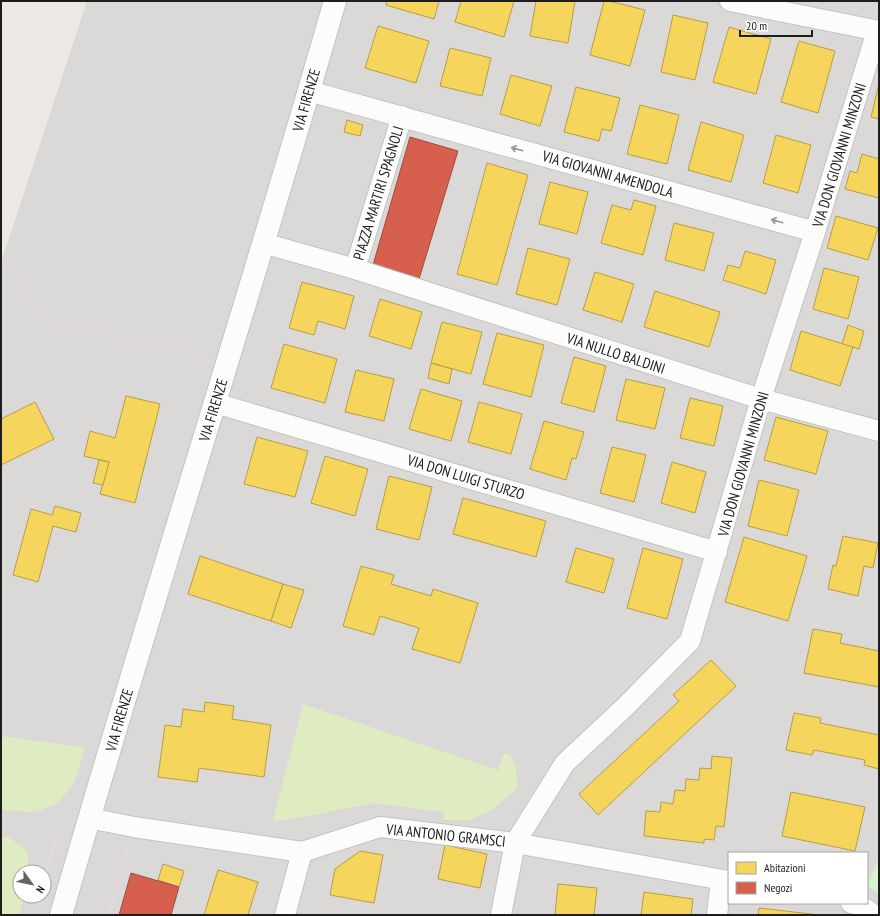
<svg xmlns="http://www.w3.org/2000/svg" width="880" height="916" font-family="'PT Sans Narrow',sans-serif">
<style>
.residential{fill:#dbd9d7;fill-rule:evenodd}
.grass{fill:#dfecc1}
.park{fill:#d4f5ce}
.parking{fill:#dad9d7}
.homes{fill:#f6d55c;stroke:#b59e49}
.shops{fill:#d6604d;stroke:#9e4c3f}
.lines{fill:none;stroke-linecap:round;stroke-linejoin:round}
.minor-casing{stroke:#c4c3c1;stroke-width:22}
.tertiary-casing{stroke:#c4c3c1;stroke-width:24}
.path{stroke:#ebd8d9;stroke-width:2.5;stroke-dasharray:2 2;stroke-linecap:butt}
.minor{stroke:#fcfcfb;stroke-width:20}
.tertiary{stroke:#fcfcfb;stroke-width:22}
.oneway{stroke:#989897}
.labels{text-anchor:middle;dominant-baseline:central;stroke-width:4;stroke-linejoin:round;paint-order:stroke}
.street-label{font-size:15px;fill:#1d1d1d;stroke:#fff}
</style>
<rect width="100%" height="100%" fill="#ece9e5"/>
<path class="residential" d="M87 1H879V915H1V263ZM729 853H867V903H729ZM20 872H44V896H20Z"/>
<g class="grass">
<path d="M303 704 498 770 504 753 510 755 516 766 517 788 492 810 469 820H443L444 812 373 803 303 817 273 821Z"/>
<path d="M1 736 85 747 75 781 58 803 35 812 1 810Z"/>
<path d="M1 837H9L27 851 30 872H20V896H25L19 915H1Z"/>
</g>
<path class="park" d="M879 857V894L868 886Z"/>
<g class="parking">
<path d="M329 129 378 143 345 254 298 241Z"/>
<path d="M852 414 879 420V529L830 519Z"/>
<path d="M1 604 146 629 110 751 1 736Z"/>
<path d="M323 644 518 710 498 770 303 704Z"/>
</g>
<g class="homes">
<path d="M387 1H439L434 19 386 5Z"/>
<path d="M461 1H514L504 37 455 22Z"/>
<path d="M536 1H575L568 43 530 36Z"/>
<path d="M604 1H609L645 10 630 66 590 55Z"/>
<path d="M673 15 708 23 695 80 661 72Z"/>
<path d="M378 26 429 41 416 83 365 68Z"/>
<path d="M729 27 771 39 756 94 713 82Z"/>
<path d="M799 41 835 51 818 113 781 102Z"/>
<path d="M450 48 491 58 482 96 440 86Z"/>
<path d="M511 75 552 86 540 126 500 114Z"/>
<path d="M879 84V119L871 117Z"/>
<path d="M576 87 620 98 611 131 602 129 599 141 564 132Z"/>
<path d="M640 105 679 115 667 164 627 154Z"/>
<path d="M347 120 363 125 360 136 344 132Z"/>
<path d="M701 122 744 135 731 182 688 170Z"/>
<path d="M776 135 811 145 798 193 763 183Z"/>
<path d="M862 154 879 159V198L845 189 850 171 857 173Z"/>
<path d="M487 163 528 175 497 285 457 274Z"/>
<path d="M550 182 588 192 577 234 539 224Z"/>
<path d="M634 200 656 206 643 255 601 243 612 205 631 210Z"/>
<path d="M836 216 878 228 868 260 827 248Z"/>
<path d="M674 223 714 233 704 271 665 260Z"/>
<path d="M528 248 570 259 557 305 516 294Z"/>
<path d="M745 251 776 260 766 294 723 280 728 265 740 268Z"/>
<path d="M824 268 859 277 848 319 813 309Z"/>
<path d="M595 272 634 284 622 322 583 310Z"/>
<path d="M302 282 354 296 345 329 318 321 314 335 289 328Z"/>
<path d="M655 291 720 312 709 347 644 327Z"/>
<path d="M380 299 422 312 411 349 369 336Z"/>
<path d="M442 322 482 332 471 374 431 363Z"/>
<path d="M848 325 864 331 859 349 842 344Z"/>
<path d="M801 331 853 347 840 386 790 370Z"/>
<path d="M497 333 544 345 531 397 483 384Z"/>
<path d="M284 344 337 359 325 403 271 388Z"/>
<path d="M574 357 606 366 594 412 561 403Z"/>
<path d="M431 363 452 369 449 384 428 378Z"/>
<path d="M356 370 394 379 384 421 345 412Z"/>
<path d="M626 379 665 388 655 429 616 420Z"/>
<path d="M421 389 462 401 451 441 409 429Z"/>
<path d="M126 396 160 404 135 503 100 494 109 462 84 456 90 431 115 438Z"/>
<path d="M690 398 723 406 714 446 680 438Z"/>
<path d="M35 402 54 439 1 465V419Z"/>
<path d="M479 402 522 414 511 454 468 442Z"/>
<path d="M776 417 828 431 816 474 764 460Z"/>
<path d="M544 421 584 432 576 459 572 458 566 480 530 469Z"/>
<path d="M257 437 308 451 295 497 244 484Z"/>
<path d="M612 447 646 455 634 502 600 493Z"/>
<path d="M325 456 368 469 355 516 311 503Z"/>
<path d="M99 460 109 462 103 485 93 483Z"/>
<path d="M672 462 706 472 695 513 661 503Z"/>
<path d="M389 476 432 487 419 540 376 529Z"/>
<path d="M759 480 799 490 787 536 748 526Z"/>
<path d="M463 498 546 521 536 557 453 534Z"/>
<path d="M55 506 81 513 76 532 53 526 38 582 13 575 31 509 52 515Z"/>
<path d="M843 536 878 543 873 568 864 566 858 596 828 589 833 565 836 566Z"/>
<path d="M744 537 807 556 788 621 725 602Z"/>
<path d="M576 548 614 559 604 593 566 582Z"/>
<path d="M643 548 683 559 667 619 627 608Z"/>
<path d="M200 556 283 584 271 621 188 594Z"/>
<path d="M361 566 394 575 391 584 431 596 433 589 478 603 460 663 412 649 419 628 380 616 374 635 343 626Z"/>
<path d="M283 584 304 590 291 628 271 621Z"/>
<path d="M813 629 842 634 840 643 879 651V687L804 673Z"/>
<path d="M711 660 736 686 598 815 579 794 679 701 673 695Z"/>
<path d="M205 702 234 706 232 719 271 725 264 777 199 768 197 782 158 777 165 725 181 727 183 709 204 712Z"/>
<path d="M794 713 821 718 820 723 879 735V769L864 765 865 760 814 750 812 755 786 750Z"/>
<path d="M712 756 732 758 724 827 716 826 714 840 704 839V843L644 836 646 811 660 812 661 802 673 804 675 790 685 791 686 779 699 780 700 768 711 769Z"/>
<path d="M791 792 865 807 855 851 782 836Z"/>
<path d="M445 845 487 854 480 888 438 879Z"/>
<path d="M360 851 383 855 374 903 330 895 335 869Z"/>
<path d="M163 864 184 871 179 887 158 880Z"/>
<path d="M218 870 258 882 248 915H204Z"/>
<path d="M558 884 597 888 594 915H555Z"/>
<path d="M644 892 693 899 691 915H641Z"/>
<path d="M759 908 820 915H758Z"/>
</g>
<g class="shops">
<path d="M410 137 458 151 419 279 373 265Z"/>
<path d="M131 873 179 887 171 915H119Z"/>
</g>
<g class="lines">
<g class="minor-casing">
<g id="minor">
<path d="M730 1 879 31"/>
<path d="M309 91 815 232"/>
<path d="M263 243 355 269 761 399 879 431"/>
<path d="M355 269 402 116"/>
<path d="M215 403 717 552"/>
<path d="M89 818 134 827 302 852 380 827 515 843 729 881"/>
<path d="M851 903 860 905 874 915"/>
<path d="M285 915 302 852"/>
<path d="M501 915 515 843 565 763 625 707 690 641 761 399 815 232 877 31"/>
<path d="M717 915 721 880"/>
</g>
</g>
<g class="tertiary-casing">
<path id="tertiary" d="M61 915C149 609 247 307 335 1"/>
</g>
<g class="path">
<path d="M1 261 50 322 206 356"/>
<path d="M44 878 59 829"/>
<path d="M868 884 879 857"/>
<path d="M33 915 39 896"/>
<path d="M109 915 128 848"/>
</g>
<use href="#minor" class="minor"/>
<use href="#tertiary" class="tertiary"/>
</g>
<defs><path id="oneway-shaft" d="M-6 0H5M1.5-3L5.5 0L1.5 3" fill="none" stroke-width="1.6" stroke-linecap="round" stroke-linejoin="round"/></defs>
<g class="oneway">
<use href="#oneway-shaft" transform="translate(517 149) rotate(-164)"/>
<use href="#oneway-shaft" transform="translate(777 221) rotate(-164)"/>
</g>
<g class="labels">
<g class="street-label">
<text transform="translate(306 100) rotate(-74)">VIA FIRENZE</text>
<text transform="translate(839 155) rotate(-73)">VIA DON GIOVANNI MINZONI</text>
<text transform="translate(608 174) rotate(16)">VIA GIOVANNI AMENDOLA</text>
<text transform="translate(378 193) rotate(-73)">PIAZZA MARTIRI SPAGNOLI</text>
<text transform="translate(616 353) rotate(18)">VIA NULLO BALDINI</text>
<text transform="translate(213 410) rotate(-73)">VIA FIRENZE</text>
<text transform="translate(743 464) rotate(-74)">VIA DON GIOVANNI MINZONI</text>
<text transform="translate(466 477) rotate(17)">VIA DON LUIGI STURZO</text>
<text transform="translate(119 720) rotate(-74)">VIA FIRENZE</text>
<text transform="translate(446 835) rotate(6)">VIA ANTONIO GRAMSCI</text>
</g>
</g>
<rect width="880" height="916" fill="none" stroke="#1d1d1d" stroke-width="4"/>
<rect x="728" y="852" width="140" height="52" fill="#ffffff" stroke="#a5a5a5"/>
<rect x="736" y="862" width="20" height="12" fill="#f6d55c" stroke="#a5a5a5"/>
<text x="764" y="872" font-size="12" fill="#1d1d1d">Abitazioni</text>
<rect x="736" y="882" width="20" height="12" fill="#d6604d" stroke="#a5a5a5"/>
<text x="764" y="892" font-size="12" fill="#1d1d1d">Negozi</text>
<g transform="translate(32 884) rotate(123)"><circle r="19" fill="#ffffff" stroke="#a5a5a5"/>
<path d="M0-3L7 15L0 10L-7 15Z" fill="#656463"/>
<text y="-6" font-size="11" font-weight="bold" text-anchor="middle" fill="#1d1d1d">N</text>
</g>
<path d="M740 30v6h72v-6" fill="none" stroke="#1d1d1d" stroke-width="2"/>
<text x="746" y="30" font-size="12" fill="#1d1d1d" stroke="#ffffff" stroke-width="3" paint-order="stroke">20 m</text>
</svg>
